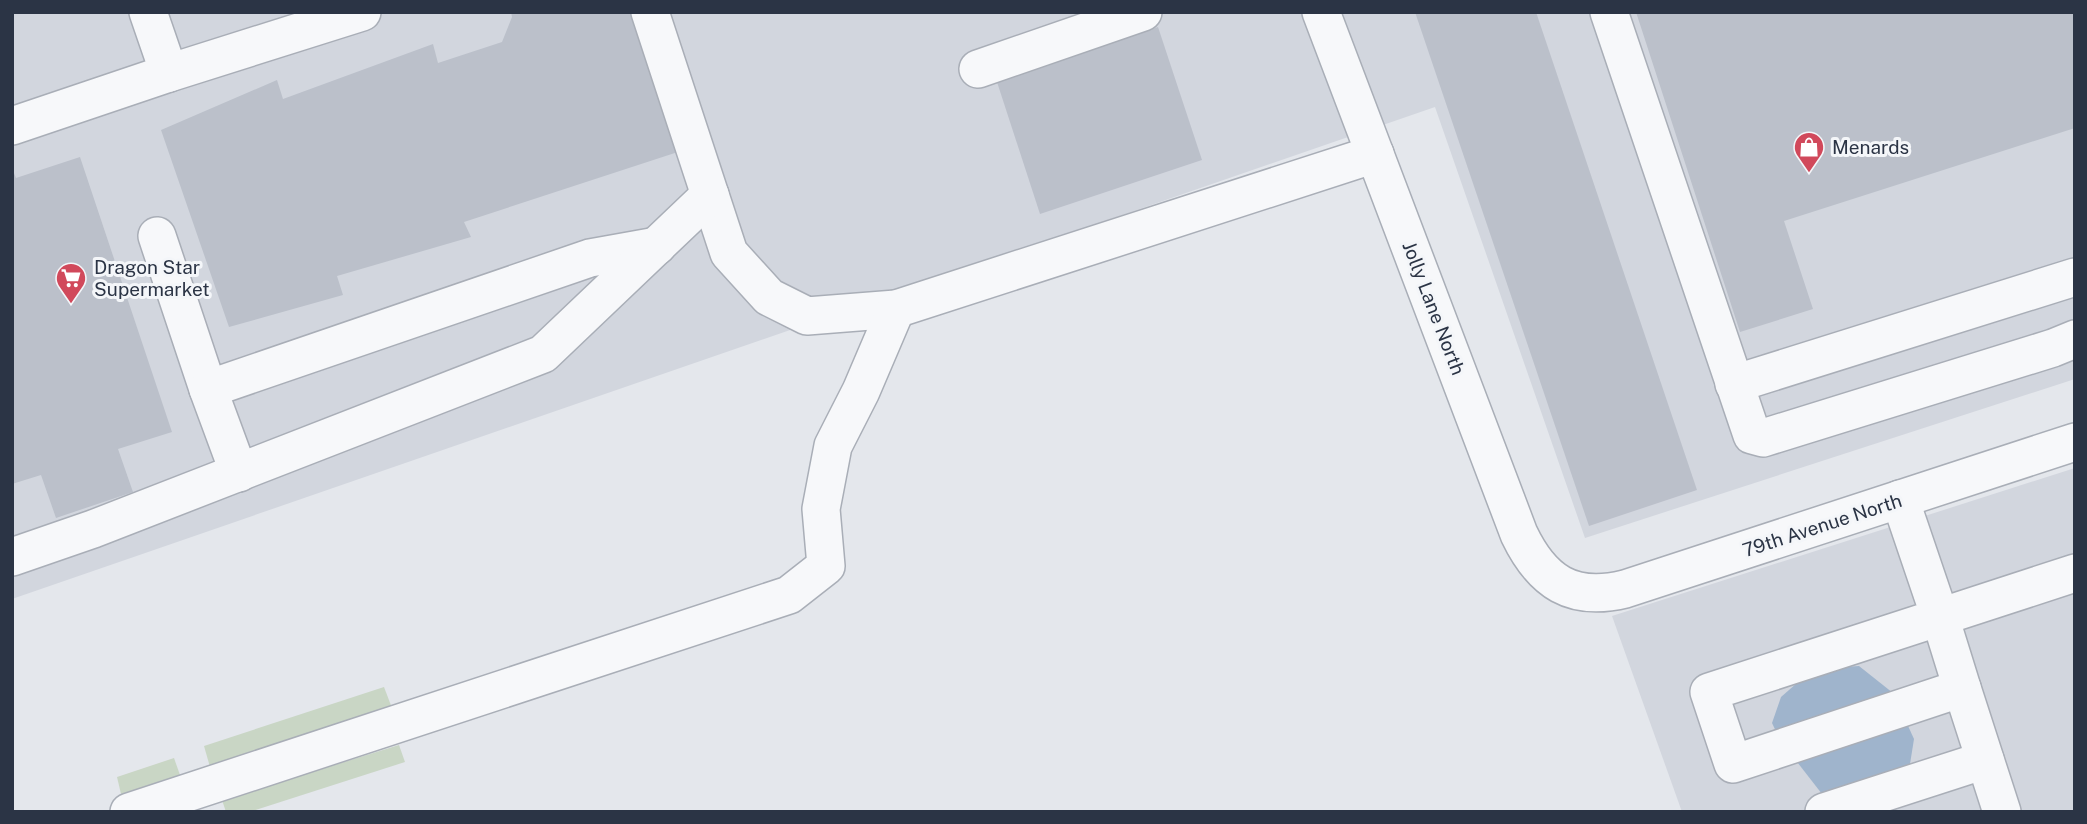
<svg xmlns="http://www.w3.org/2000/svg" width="2087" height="824" font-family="'Public Sans',sans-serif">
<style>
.built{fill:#d2d6de}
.green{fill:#c9d6c5}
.water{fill:#9fb4cc}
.building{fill:#bbc0ca}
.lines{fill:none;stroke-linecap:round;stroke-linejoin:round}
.minor-casing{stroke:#a9aeb7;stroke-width:40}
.minor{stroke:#f7f8fa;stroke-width:37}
.labels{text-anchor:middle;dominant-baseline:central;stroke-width:6;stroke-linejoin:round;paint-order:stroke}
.poi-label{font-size:19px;fill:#2b3445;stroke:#f4f6f9;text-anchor:start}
.street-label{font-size:19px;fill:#2b3445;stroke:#f4f6f9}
</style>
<rect width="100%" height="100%" fill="#e4e7ec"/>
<g class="built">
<path d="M12 12H2075V379L1585 538 1435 107 12 599Z"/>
<path d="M2075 468V812H1682L1612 616Z"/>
</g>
<g class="green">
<path d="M384 687 392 708 210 767 204 746Z"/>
<path d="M399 745 405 762 249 812H226L222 800Z"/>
<path d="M174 758 180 775 121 794 117 777Z"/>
</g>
<path class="water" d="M1859 666 1893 693 1914 739 1906 789 1836 812 1780 740 1772 723 1781 697 1813 669Z"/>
<g class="building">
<path d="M511 12H638L684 150 464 222 471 237 337 276 343 295 229 327 161 130 277 80 283 99 433 44 438 63 502 42 512 17Z"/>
<path d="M1415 12H1536L1697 490 1589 526Z"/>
<path d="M1636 12H2075V128L1784 221 1813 309 1740 332Z"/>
<path d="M1158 27 1202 160 1040 214 997 82Z"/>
<path d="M80 157 172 432 118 449 133 492 56 518 41 475 12 484V168L16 178Z"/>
</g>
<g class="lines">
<g class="minor-casing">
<g id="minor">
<path d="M650 12 729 253 769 297 807 316 896 309 1375 154"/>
<path d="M1321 12 1519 534C1542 582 1572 602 1625 589L2075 442"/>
<path d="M1609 12 1752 435 1763 438 2053 348 2075 339"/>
<path d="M978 69 1143 12"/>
<path d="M169 73 362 12"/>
<path d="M12 126 169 73 148 12"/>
<path d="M157 236 208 389 590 258 657 246"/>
<path d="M1734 384 2075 277"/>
<path d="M208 389 239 473"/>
<path d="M1900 499 1940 617 1709 692 1733 764 1962 688 2002 812"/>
<path d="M12 557 93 529 543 354 710 195"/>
<path d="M1962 688 1940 617 2075 573"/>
<path d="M129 812 789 595 826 566 821 509 833 446 861 391 896 309"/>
<path d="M1824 812 1985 760"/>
</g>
</g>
<use href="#minor" class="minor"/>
</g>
<defs>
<g id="shop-pin" transform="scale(1.575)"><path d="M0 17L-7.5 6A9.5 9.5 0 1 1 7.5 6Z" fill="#d1495b" stroke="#f4f6f9"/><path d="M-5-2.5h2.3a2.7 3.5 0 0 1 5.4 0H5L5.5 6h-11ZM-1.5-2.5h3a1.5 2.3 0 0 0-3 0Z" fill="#fff"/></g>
<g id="supermarket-pin" transform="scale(1.575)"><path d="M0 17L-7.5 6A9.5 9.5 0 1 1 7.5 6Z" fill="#d1495b" stroke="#f4f6f9"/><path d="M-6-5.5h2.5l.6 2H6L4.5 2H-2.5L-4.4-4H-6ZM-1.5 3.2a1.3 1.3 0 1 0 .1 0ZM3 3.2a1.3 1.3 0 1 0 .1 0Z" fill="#fff"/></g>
</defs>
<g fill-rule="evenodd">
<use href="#shop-pin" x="1809" y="147"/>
<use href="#supermarket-pin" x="71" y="278"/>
</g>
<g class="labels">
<g class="poi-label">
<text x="1832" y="147">Menards</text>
<text x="94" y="267">Dragon Star<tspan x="94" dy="22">Supermarket</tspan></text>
</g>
<g class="street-label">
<text transform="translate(1434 308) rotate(69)">Jolly Lane North</text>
<text transform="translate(1822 525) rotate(-18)">79th Avenue North</text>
</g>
</g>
<rect width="2087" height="824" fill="none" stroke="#2b3445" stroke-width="28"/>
</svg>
